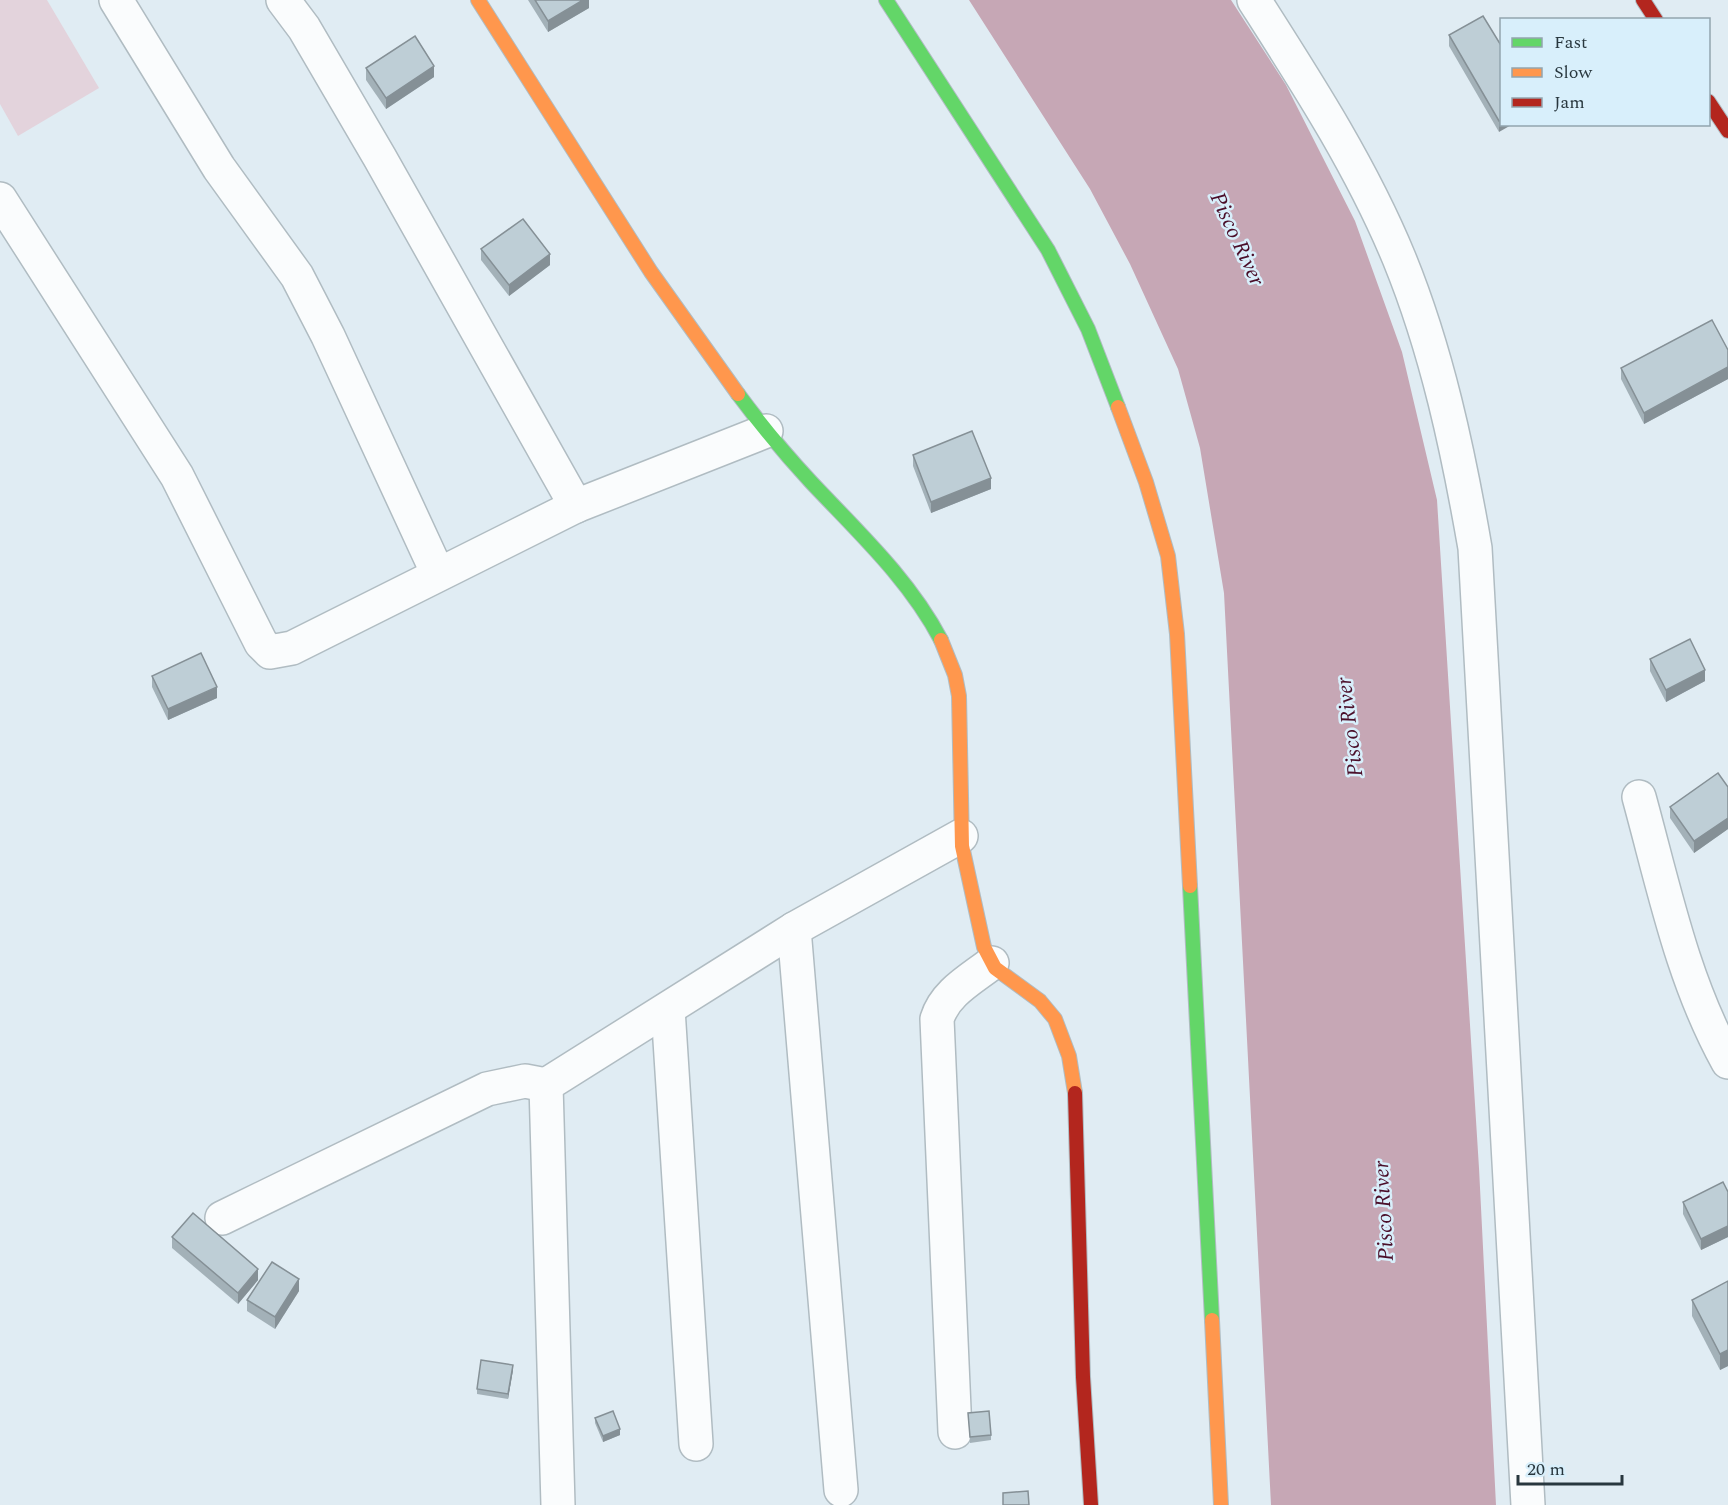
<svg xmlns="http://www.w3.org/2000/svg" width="1728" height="1505" font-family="Spectral,serif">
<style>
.green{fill:#e3d3dc}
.water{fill:#c6a7b5}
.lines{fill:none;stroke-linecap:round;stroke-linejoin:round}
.street-casing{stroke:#b0bcc2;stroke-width:36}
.fast-casing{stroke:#b0bcc2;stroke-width:16}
.slow-casing{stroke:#b0bcc2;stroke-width:16}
.jam-casing{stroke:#b0bcc2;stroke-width:16}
.street{stroke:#fafcfd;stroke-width:33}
.fast{stroke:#63d668;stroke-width:14}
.slow{stroke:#ff974d;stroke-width:14}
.jam{stroke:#b3261e;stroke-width:14}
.wall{fill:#a3b1b8}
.shaded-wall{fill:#859096}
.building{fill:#beced6;stroke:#859096;stroke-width:1.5}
.labels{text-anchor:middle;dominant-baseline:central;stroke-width:5;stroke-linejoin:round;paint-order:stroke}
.water-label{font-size:22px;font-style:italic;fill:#4a0e29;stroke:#d8effb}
</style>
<rect width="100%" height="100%" fill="#e0ecf3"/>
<path class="green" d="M0 0H47L99 88 18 136 0 104Z"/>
<path class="water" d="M969 0H1231L1286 85 1355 221 1402 352 1437 500 1479 1168 1496 1505H1271L1224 593 1200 448 1178 369 1130 264 1090 189Z"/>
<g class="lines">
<g class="street-casing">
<g id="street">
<path d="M116 0 219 168 297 276 328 336 438 574"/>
<path d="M283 0 304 28 380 158 576 506"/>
<path d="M1254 0C1307 83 1361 166 1399 258 1437 351 1458 450 1475 548L1528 1505"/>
<path d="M0 199 177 476 261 643 270 652 292 648 576 506 766 431"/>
<path d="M1639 797C1664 888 1682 979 1728 1062"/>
<path d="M794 929 841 1490"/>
<path d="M668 1009 696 1444"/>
<path d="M222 1218 487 1089 525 1081 546 1085"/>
<path d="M955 1432 937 1019C945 993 970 980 992 963"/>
<path d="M558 1505 546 1085 794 929 961 836"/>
</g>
</g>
<g class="fast-casing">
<g id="fast">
<path d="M886 0 1048 250 1088 329 1118 407"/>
<path d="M738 394C761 425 785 454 811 482 858 532 909 579 941 640"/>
<path d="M1190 886 1212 1320"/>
</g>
</g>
<g class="slow-casing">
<g id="slow">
<path d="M478 0 651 272 738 394"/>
<path d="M1118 407 1146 482 1168 556 1177 634 1190 886"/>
<path d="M941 640 955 675 959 696 962 846 984 947 995 968 1040 1001 1055 1019 1069 1056 1075 1093"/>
<path d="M1212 1320 1221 1505"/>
</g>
</g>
<g class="jam-casing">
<g id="jam">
<path d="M1643 0 1656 20"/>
<path d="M1708 101 1728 131"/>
<path d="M1075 1093 1083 1377 1091 1505"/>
</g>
</g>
<use href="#street" class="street"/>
<use href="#fast" class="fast"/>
<use href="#slow" class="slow"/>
<use href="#jam" class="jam"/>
</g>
<g class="wall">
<path d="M528 0H589V8L548 32Z"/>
<path d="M1449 35 1502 47 1499 132 1449 46Z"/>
<path d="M366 68 434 77 386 109 366 80Z"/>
<path d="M481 249 550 265 509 296 481 260Z"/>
<path d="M1728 350V379L1644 424 1621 379V368Z"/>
<path d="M913 455 991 489 931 513 913 466Z"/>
<path d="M1650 659 1705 681 1666 702 1650 671Z"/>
<path d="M152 676 217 698 168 720 152 687Z"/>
<path d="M1728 787V829L1694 853 1670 818V807Z"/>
<path d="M1728 1192V1237L1701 1250 1683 1214V1202Z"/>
<path d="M172 1237 258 1280 238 1304 172 1248Z"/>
<path d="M1728 1281V1366L1720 1370 1692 1316V1300Z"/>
<path d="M299 1291 275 1329 247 1311V1300Z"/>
<path d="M513 1370 508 1399 477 1394V1389Z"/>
<path d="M968 1413 991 1435V1440L970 1443Z"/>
<path d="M595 1418 620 1435 603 1442 595 1423Z"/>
</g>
<g class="shaded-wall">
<path d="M583 0H589V8L548 32V21Z"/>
<path d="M434 66V77L386 109V98Z"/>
<path d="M1502 120V124H1513L1499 132V121Z"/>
<path d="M550 254V265L509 296V285Z"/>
<path d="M1728 367V379L1644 424V413Z"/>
<path d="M991 478V489L931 513V502Z"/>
<path d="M1705 670V681L1666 702V690Z"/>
<path d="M217 687V698L168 720V709Z"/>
<path d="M1728 818V829L1694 853V841Z"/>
<path d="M1728 1226V1237L1701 1250V1239Z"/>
<path d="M258 1269V1280L238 1304V1293Z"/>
<path d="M299 1279V1291L275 1329V1317Z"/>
<path d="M1728 1350V1366L1720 1370V1354Z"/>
<path d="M513 1365V1370L508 1399V1394Z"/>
<path d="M620 1429V1435L603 1442V1436Z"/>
</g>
<g class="building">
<path d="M535 0H583L548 21Z"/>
<path d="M1483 16 1502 47V120L1499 121 1449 35Z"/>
<path d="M415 36 434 66 386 98 366 68Z"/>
<path d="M523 219 550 254 509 285 481 249Z"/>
<path d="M1712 320 1728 350V367L1644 413 1621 368Z"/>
<path d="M972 431 991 478 931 502 913 455Z"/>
<path d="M1690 639 1705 670 1666 690 1650 659Z"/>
<path d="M201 653 217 687 168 709 152 676Z"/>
<path d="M1718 773 1728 787V818L1694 841 1670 807Z"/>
<path d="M1723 1182 1728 1192V1226L1701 1239 1683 1202Z"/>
<path d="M193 1213 258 1269 238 1293 172 1237Z"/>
<path d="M272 1262 299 1279 275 1317 247 1300Z"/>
<path d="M1728 1281V1350L1720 1354 1692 1300Z"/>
<path d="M481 1360 513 1365 508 1394 477 1389Z"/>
<path d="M613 1411 620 1429 603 1436 595 1418Z"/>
<path d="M989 1411 991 1435 970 1437 968 1413Z"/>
<path d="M1028 1491 1029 1505H1003V1493Z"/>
</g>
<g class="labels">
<g class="water-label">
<text transform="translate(1237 239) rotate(65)">Pisco River</text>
<text transform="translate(1350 727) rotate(-97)">Pisco River</text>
<text transform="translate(1384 1211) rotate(-93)">Pisco River</text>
</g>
</g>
<rect x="1500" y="18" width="210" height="108" fill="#d8effb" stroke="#92a5af" stroke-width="1.5"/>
<rect x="1512" y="38" width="30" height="9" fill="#63d668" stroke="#92a5af" stroke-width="1.5"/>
<text x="1554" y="48" font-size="18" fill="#28373e">Fast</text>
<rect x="1512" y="68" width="30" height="9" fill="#ff974d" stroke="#92a5af" stroke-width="1.5"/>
<text x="1554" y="78" font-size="18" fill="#28373e">Slow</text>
<rect x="1512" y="98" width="30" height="9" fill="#b3261e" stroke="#92a5af" stroke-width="1.5"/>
<text x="1554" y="108" font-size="18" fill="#28373e">Jam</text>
<path d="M1518 1475v9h104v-9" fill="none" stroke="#28373e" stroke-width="3"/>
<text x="1527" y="1475" font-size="18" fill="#28373e" stroke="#d8effb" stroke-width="4.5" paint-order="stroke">20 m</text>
</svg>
